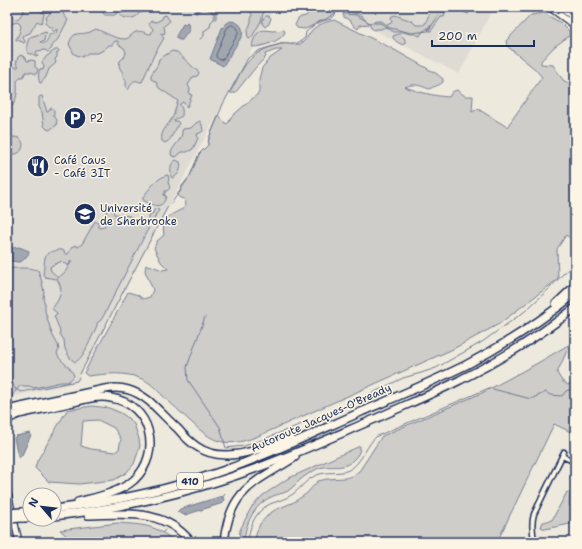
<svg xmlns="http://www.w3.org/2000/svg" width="582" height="549" font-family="'Shantell Sans',sans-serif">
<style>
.built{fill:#dedbd4}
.green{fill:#cfcdca;stroke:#757e94;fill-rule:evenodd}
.water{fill:#a2a7af;stroke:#6c778f}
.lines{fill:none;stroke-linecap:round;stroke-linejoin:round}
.shore{stroke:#515f7e;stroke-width:1}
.stream{stroke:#6c778f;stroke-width:1}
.canal{stroke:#a2a7af;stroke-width:3.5}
.street-casing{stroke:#1b2f5e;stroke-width:7}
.secondary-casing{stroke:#1b2f5e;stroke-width:8}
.highway-casing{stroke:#1b2f5e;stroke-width:10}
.street{stroke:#fcf5e5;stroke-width:4}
.secondary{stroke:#fcf5e5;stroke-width:5.5}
.highway{stroke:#fcf5e5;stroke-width:7}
.highway-bridge-casing{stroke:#1b2f5e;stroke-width:10;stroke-linecap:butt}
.highway-bridge{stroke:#fcf5e5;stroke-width:7}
.labels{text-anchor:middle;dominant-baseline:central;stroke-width:3;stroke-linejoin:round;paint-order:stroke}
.shield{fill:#fcf5e5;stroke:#5e6a86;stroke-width:1}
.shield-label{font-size:10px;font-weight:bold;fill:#1b2f5e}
.poi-label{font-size:11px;fill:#1b2f5e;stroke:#fcf5e5;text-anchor:start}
.street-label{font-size:11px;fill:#1b2f5e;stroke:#fcf5e5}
</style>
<rect width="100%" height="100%" fill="#eee9dd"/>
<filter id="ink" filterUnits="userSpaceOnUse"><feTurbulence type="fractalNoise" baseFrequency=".025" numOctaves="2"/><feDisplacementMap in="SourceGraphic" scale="8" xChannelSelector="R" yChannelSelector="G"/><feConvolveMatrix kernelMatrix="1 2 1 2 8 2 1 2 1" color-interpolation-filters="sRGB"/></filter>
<g filter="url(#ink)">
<g class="built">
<path d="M7 7H274L76 382 12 397 7 393Z"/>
<path d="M330 7H490L493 9 459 74Z"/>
</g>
<g class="green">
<path d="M25 7H44L41 12 44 13V14L42 22 41 23 37 21 30 33 22 36 23 38 25 41V42L24 43 20 41 16 40V39C19 36 19 32 21 27L20 24 17 22 11 24 10 18 11 16 15 19C21 19 22 12 25 7Z"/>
<path d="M56 7H68L63 14 68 20 58 39 52 46V48L48 52 45 50 37 51 36 53 38 56 37 57 33 54H29C25 49 27 42 30 37L46 32 47 34 45 36 44 41 40 42C46 47 48 38 50 34 54 35 57 34 57 29L53 32 51 30 53 27H49L45 23 47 19 46 17 55 9Z"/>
<path d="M104 7H115L117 13 115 15H105L103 13Z"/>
<path d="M129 7H158L139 13C135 20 127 19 120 16V15C122 13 124 11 127 11Z"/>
<path d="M249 7H266L263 14 261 21 252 37 249 39C245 31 249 29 251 22 251 19 252 17 252 15L250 10Z"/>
<path d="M309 7H330L337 10 335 15 331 19 323 21 305 29 297 28 295 25 298 19 301 17 306 16 310 11 314 10 313 9 309 8Z"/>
<path d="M436 7H442L445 14 444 17H441L431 31H429L428 29 431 26 430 25 427 29 423 31 420 36 415 34H410L403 32H394L385 27 381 29H377L374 30 371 28 370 25 368 24 360 25 358 29 354 26C352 22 349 20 344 17L343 13C350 17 353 12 359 14 363 16 366 21 369 23L377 21H382L387 25 391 23 392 21 391 17 392 16 395 15 412 21 416 25H423L426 23C427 17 431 10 436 7Z"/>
<path d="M456 7H473L472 9 468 11 469 13 468 14 462 11 456 10Z"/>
<path d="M544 13 561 23 570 32 569 36 554 47 541 61V64L553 65 563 80 575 87V241L566 235 557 249 558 279 499 324 453 349 256 437C226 448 213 443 190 421 181 413 172 404 163 396 157 390 150 382 142 379 125 371 106 374 88 376L84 373 128 292 138 295 143 299 150 297 153 290 145 271 146 265 152 266 162 270 168 269 161 262 154 248 157 241 164 235C161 217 170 216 184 208L186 204 184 199 180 198 177 195 190 176 199 154 208 145 209 138 219 115 223 121 227 124 229 122 231 117 259 93V79L262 68 269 59 282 50H276L265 54 266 57 256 67 235 93H230C244 66 248 52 281 44 287 43 294 46 300 44 306 41 308 35 312 30 319 24 326 22 334 20L391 48 437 74 443 79V82C439 86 434 86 429 89 419 85 414 83 405 87 419 92 433 96 449 97L452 92 457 90 465 96H473L472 112 478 109 507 127 542 77 535 69 507 46 506 41 531 15Z"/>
<path d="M166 15 170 21 164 26 165 33 164 34 161 33V35L164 38 154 55 142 82H140C132 78 132 84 128 90L126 88V80L123 76V73C120 69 118 66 120 61L125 56 126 52 124 48 118 44V41H115L112 45H109L105 49 98 53H88L82 57 74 54 69 44C74 29 79 36 90 32 92 31 94 30 96 29 107 33 114 39 126 39 130 38 132 33 136 32 143 30 146 34 151 34L153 29 149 24 151 21H152L156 22 162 19 163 16Z"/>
<path d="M266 16H269L271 18 269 24 265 27 263 25C261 22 263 18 266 16Z"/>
<path d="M264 30 273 31 284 30 285 32C282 41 262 47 252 47 253 40 256 31 264 30Z"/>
<path d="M398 34H400L405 39V43L403 45C399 43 393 41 393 36Z"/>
<path d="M7 50 12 51 7 59 12 67H18L19 66 16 64 18 57 21 55 26 58 27 61 32 60 35 61V67L38 69 37 72 36 74 31 72H26L23 77H20V78L17 81C18 91 17 106 7 110Z"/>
<path d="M55 50H59V51L57 53V57L55 59 56 63 49 69 46 77 41 83H40C38 80 38 72 40 69L43 70 44 67 42 62 47 56Z"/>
<path d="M172 51 177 52 195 69 198 71 199 73 197 76 193 77 188 85 190 89 189 94 192 95 187 107 183 102 180 104V105L182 109C183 120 181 115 174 120V121H177L179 123C177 127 176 129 174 132 171 137 171 140 165 143L162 141C159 131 171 123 174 114 175 110 176 106 178 101L174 98 159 88 156 82 151 79V75L158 64V62L159 59Z"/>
<path d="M41 96H42L47 112H48L51 108H52L54 110V116L57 120 56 126 53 127 50 130 47 129 44 126 42 112 39 107V97Z"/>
<path d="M200 121 202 125 203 131 200 133 197 134 198 138 193 149 187 152H182L176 157 172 156 171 153C173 145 183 140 182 131L183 129 191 128 196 123Z"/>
<path d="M13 137C32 137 20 164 7 150V141L9 139Z"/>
<path d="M176 160 180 162C182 168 179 175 173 178L171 177C171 170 169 164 176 160Z"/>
<path d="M167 175H168L169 179 168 182 170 188 167 191H165V194L163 195 166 196C163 211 152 205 143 200V197C150 188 156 179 167 175Z"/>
<path d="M108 208 113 210 114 214 130 216 132 218 134 224C139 225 145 223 149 228L147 231 104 315 101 320 97 323V326C92 335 84 359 75 362L70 358 65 349 64 340 60 334 59 328 54 316 57 314V313L52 309C57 302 63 294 60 285 59 283 58 281 57 279L65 272 72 261H70V264L68 265H66L62 261 51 266 50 267 51 271 58 277 55 279 45 277 43 275C43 272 44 269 44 266 45 257 44 253 54 251 58 250 60 249 64 251L65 254 67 255 70 251 72 247 75 245 78 247 82 244 95 221 98 223V227L99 228 104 227C107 221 104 213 108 208Z"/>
<path d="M156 208 158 209 159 211 156 214 153 222 150 223 149 222V215L153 213 154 210Z"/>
<path d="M13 268H29L38 270 42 282 44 292 43 298 45 304V311L52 334 58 345 59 350 57 353C59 362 71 365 74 376L69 381 67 382H61L34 388 29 386H21L19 387 13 394 12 397 7 393V270Z"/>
<path d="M570 344 557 373 562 381 568 385 573 383 575 380V434L554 424 497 542H254L257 531 260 524 269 514 275 510 294 502 306 494 318 481 327 479 345 478 353 476 360 470 382 436 482 393 536 364Z"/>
<path d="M92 406 109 408 121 413 128 418 134 424 139 439 140 446 134 464 126 473 114 480 79 484 49 482 35 468 37 461 67 410ZM98 420 114 428 121 439 119 449 115 452 91 449 81 446 83 421Z"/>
<path d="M360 446C360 452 358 455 354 459 343 472 330 463 317 469 311 472 304 476 299 481 296 484 292 488 288 491 283 494 276 494 271 497 254 505 245 524 244 542H239L240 530 251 508 262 496 287 479Z"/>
<path d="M567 492 570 493 569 503 570 507 575 508V523L545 529 541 527 543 522 552 520Z"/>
<path d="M118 523C143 525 155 524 175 542H68L67 536 60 530Z"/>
</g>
<g class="water">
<path d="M231 21C240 22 244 28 242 36L223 66 210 59 222 28 227 23Z"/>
<path d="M187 23 189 25 188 27 190 29 182 40H179L176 38V36L183 24 185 25Z"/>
<path d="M19 247 29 251C28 256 29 253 26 257 19 266 16 260 7 261V249Z"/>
<path d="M30 433 31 435 22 455 19 458 18 457 14 438 16 436Z"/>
<path d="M222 496 224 499 223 503 185 515 177 512 180 509Z"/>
</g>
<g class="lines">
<path class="shore" d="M232 25C237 26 239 29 238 34L223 59 220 60 216 57V55L226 30 228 27Z"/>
<g class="stream">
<path d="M200 39 204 36V31L210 27 211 22 215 18"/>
<path d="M205 317 187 367 188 380 220 427 226 448 244 446 262 440 299 425 332 413 403 378 421 373 436 368 482 342 524 312 550 288 564 273 575 263"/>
<path d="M7 373 9 375 15 389 21 392 77 381 79 377"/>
<path d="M80 374 167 208 171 204 175 198 180 192 182 186 190 176 199 154 208 145 209 138 223 104 248 58 260 50 270 47 284 43H298L305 38 306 32 316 23 326 19 338 11 342 10 348 14 356 15 370 23H380L390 28 412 33 428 31 437 18 442 7"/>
<path d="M222 498 225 494"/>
<path d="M163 532 165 530"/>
<path d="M248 542C249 527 255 511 270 504 278 501 286 499 293 494 302 487 308 477 320 474 331 471 343 475 352 468 363 460 367 444 377 436L489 388 531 399 546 392 550 395 562 396 566 391 571 389 572 386 575 385"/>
</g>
<g class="canal">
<path d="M205 7C210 9 217 12 215 18"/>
<path d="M196 12 201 7"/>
</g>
<g class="street-casing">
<g id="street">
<path d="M562 456 575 462"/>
<path d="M535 542C532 532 531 524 534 514L564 452"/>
</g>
</g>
<g class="secondary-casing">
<g id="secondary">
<path d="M549 7 575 26"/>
<path d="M559 7 575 18"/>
<path d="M7 489 19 542"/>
<path d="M7 522 12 542"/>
</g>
</g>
<g class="highway-casing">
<g id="highway">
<path d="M556 304 575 286"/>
<path d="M7 410 105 389C122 386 135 390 149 401 159 410 168 420 178 429 183 435 189 441 196 446 224 466 261 448 291 439"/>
<path d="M7 420 12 417 19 414C36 410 53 407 69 403 83 400 97 395 111 398 151 404 163 453 134 480 119 493 97 497 78 502"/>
<path d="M54 509C112 502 169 490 225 470 271 454 316 432 361 412 396 397 432 382 466 365 504 345 541 321 575 294"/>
<path d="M21 512H30"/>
<path d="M88 515C127 514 163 508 191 542"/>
<path d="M54 516C123 508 192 492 257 468 298 453 337 435 377 418 405 405 433 394 460 380 501 360 539 336 575 308"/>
<path d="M22 518H30"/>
<path d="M224 542C230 488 255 483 295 457"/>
</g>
</g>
<use href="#street" class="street"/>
<use href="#secondary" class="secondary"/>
<use href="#highway" class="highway"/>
<g class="highway-bridge-casing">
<g id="highway-bridge">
<path d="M7 513 21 512"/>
<path d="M7 519 22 518"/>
</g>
</g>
<use href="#highway-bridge" class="highway-bridge"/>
</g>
</g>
<defs>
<g id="parking-disc" transform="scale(1.15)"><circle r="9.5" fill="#1b2f5e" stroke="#fcf5e5"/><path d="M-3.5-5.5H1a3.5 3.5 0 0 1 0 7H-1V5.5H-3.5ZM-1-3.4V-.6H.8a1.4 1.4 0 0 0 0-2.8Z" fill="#fff"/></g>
<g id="restaurant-disc" transform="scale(1.15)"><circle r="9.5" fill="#1b2f5e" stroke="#fcf5e5"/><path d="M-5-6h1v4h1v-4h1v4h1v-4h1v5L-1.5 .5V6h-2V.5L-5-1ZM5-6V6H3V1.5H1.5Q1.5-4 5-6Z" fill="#fff"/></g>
<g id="university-disc" transform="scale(1.15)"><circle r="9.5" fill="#1b2f5e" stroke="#fcf5e5"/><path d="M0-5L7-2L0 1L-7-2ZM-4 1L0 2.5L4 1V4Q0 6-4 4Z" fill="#fff"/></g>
</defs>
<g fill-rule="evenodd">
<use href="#parking-disc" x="75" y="118"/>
<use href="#restaurant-disc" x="38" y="166"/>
<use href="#university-disc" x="85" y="214"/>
</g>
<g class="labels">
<rect class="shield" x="177" y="473" width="26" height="16" rx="3"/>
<g class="shield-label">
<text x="190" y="481">410</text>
</g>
<g class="poi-label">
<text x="90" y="118">P2</text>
<text x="54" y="160">Café Caus<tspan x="54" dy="13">- Café 3IT</tspan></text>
<text x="100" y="208">Université<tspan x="100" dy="13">de Sherbrooke</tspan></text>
</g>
<g class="street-label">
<text transform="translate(321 418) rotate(-24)">Autoroute Jacques-O'Bready</text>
</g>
</g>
<rect width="582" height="549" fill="none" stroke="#fcf5e5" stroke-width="24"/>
<rect x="12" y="12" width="558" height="525" fill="none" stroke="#1b2f5e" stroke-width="1.5" filter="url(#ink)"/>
<g transform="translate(42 507) rotate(298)"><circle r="19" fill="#fcf5e5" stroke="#a2a6af"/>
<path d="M0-3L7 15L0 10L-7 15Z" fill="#1b2f5e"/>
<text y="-6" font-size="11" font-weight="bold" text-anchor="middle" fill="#1b2f5e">N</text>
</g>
<path d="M432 40v6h102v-6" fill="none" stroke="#1b2f5e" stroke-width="2"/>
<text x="438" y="40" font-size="12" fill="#1b2f5e" stroke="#fcf5e5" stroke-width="3" paint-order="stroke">200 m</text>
</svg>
